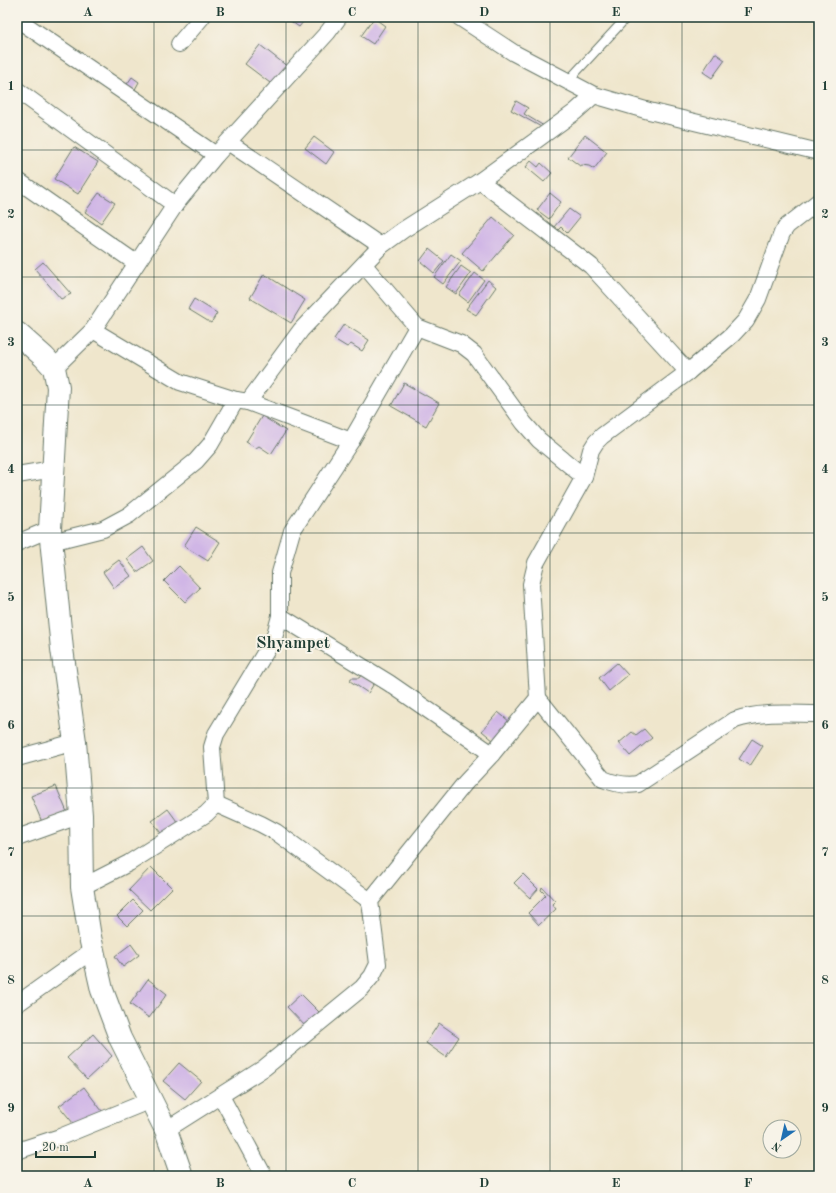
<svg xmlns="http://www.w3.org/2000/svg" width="836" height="1193" font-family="'Old Standard TT',serif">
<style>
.building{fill:#d0b6e6}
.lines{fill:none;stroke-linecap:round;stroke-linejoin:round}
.lane-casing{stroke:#687869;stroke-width:10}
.street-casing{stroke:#687869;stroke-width:18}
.secondary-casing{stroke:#687869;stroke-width:24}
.lane{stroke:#fff;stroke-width:8}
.street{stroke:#fff;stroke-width:16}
.secondary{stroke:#fff;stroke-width:22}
.grid{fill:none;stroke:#1f3d34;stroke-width:1;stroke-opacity:0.55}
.labels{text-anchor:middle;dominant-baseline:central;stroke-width:4;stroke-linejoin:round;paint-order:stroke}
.quarter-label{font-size:17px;font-weight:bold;fill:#1f3d34;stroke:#f7f3e8}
.neatline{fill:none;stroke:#1f3d34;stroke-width:1.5}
.grid-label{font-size:13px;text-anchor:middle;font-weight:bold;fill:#1f3d34}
</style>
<rect width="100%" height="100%" fill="#f7f3e8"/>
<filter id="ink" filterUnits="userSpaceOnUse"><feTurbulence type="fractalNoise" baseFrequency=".025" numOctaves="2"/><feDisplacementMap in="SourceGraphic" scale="8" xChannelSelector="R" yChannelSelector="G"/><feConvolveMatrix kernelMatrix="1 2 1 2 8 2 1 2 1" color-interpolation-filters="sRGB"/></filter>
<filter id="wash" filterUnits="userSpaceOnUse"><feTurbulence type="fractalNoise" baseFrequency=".012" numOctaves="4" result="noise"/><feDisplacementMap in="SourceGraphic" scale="16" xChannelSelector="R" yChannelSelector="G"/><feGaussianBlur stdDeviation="0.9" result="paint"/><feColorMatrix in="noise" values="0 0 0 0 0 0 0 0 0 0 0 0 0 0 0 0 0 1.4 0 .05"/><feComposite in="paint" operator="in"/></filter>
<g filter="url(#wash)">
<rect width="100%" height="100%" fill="#efe6cc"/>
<g id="blocks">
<g class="building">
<path d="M285 17H307L299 27Z"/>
<path d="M374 18 385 26 373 44 361 36Z"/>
<path d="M260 45 288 67 274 86 245 64Z"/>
<path d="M715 53 725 60 712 78 703 72Z"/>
<path d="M132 77 139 82 133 93 125 87Z"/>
<path d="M516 101 528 108 524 114 544 126 543 128 511 110Z"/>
<path d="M585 135 607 152 594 169 589 166 582 165 580 166 568 157Z"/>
<path d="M314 137 334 152 326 164 305 148Z"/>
<path d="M74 147 98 162 78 194 54 179Z"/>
<path d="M531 161 538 167 541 163 552 173 544 182 526 167Z"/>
<path d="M99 193 115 203 101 223 85 212Z"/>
<path d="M550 193 561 202 549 219 537 210Z"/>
<path d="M569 209 580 217 567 233 561 227 558 230 554 227Z"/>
<path d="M493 217 514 235 483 271 462 253Z"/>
<path d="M429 249 444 261 434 273 420 261Z"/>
<path d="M451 254 461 261 443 284 434 277Z"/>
<path d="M43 262 71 294 61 299 35 269Z"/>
<path d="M461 266 471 273 456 294 446 287Z"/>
<path d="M475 273 484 280 468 302 459 295Z"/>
<path d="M264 274 305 300 291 323 250 298Z"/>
<path d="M488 280 496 287 476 315 466 309Z"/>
<path d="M194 299 217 313 211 323 188 309Z"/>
<path d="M344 324 369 340 362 351 351 344 347 347 334 339Z"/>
<path d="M404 383 439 403 426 426 391 406Z"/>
<path d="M262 416 286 431 271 454 259 446 256 448 246 442Z"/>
<path d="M196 527 220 542 208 561 184 546Z"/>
<path d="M143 547 153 561 137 572 127 559Z"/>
<path d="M119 560 131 576 114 588 103 572Z"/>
<path d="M179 566 200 588 185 602 164 581Z"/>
<path d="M617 663 628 675 609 691 599 678Z"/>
<path d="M362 674 375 682 368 693 350 681 351 678H359Z"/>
<path d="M498 712 510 722 494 741 482 731Z"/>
<path d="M644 729 652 738 630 756 619 743 632 732 636 735Z"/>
<path d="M752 739 763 746 750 766 739 759Z"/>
<path d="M56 786 67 812 42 822 31 796Z"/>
<path d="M168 809 179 824 163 836 152 821Z"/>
<path d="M151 867 172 888 150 910 129 890Z"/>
<path d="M523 874 538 889 530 898 514 883Z"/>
<path d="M542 887 555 901 552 904 556 909 539 925 528 913 546 895 541 890Z"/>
<path d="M133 900 143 910 127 926 117 916Z"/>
<path d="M131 944 139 955 123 967 115 956Z"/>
<path d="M148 979 167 994 149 1018 130 1004Z"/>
<path d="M301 994 321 1014 307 1028 287 1007Z"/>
<path d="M439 1023 459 1037 446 1057 426 1043Z"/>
<path d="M93 1034 112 1056 87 1079 67 1058Z"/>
<path d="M179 1063 201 1081 185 1099 163 1081Z"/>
<path d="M84 1087 102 1111 78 1129 59 1106Z"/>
</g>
</g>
</g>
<g filter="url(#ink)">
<use href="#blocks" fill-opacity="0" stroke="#687869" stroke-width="1"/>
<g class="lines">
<g class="lane-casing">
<path id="lane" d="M567 82 627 17"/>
</g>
<g class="street-casing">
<g id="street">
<path d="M459 17 514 53 594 95 649 111 819 152"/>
<path d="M17 19 216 155"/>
<path d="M179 44 202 17"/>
<path d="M17 90 175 205"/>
<path d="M228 142 381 246"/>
<path d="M17 180 136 263"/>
<path d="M480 181 591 266 688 372"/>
<path d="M364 265 417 327 461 344 474 354 524 423 539 440 584 477"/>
<path d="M93 330 180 382 236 400 248 402 351 441"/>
<path d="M54 368 93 330 175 205 216 155 328 32 339 17"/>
<path d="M248 402 301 330 381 246 403 230 480 181 575 112 594 95"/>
<path d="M17 475 53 469"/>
<path d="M51 542 103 529 129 515 196 461 210 445 236 400"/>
<path d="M17 543 50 529"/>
<path d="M280 616 389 683 492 754"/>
<path d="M538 698 603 779C615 784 625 786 638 784L735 720C762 711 790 714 819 714"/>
<path d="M17 758 75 742"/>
<path d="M216 804 261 824 276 832 370 901"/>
<path d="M17 838 81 815"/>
<path d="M82 887 129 863 206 814 216 804 212 747 216 734 274 638 280 616V573L292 531 351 441 417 327"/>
<path d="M17 1004 93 950"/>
<path d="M221 1096 264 1176"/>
<path d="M166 1130 264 1068 362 988 372 976 378 964 370 901 465 783 492 754 538 698 531 584 536 563 584 477 591 450 596 442 602 436 688 372 732 335 746 320 758 299 782 233 787 226 819 201"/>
<path d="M17 1151 60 1137 151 1100"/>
</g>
</g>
<g class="secondary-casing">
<path id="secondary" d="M17 333 44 357 54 368 58 387 50 529 62 649 75 742 81 815 82 887 90 937 102 990 120 1038 166 1130 182 1176"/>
</g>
<use href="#lane" class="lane"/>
<use href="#street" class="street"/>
<use href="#secondary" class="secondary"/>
</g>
</g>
<path class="grid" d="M154 17V1176M286 17V1176M418 17V1176M550 17V1176M682 17V1176M17 150H819M17 277H819M17 405H819M17 533H819M17 660H819M17 788H819M17 916H819M17 1043H819"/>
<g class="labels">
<g class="quarter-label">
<text x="293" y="643">Shyampet</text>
</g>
</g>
<rect width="836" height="1193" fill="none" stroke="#f7f3e8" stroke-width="44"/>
<g transform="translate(782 1139) rotate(214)"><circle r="19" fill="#f7f3e8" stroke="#a1aaa0"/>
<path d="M0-3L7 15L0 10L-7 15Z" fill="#1f6fb2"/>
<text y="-6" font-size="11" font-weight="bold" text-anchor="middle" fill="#1f3d34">N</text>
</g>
<path d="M36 1151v6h59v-6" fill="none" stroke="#1f3d34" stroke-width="2"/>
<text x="42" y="1151" font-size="12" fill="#1f3d34" stroke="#f7f3e8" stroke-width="3" paint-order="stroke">20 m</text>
<rect x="22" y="22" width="792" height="1149" class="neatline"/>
<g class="grid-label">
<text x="88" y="16">A</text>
<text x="220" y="16">B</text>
<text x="352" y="16">C</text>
<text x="484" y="16">D</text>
<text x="616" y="16">E</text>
<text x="748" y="16">F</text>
<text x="11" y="90">1</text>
<text x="825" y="90">1</text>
<text x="11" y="218">2</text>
<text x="825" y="218">2</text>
<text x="11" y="346">3</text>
<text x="825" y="346">3</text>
<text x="11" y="473">4</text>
<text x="825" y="473">4</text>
<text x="11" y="601">5</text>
<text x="825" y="601">5</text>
<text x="11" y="729">6</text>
<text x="825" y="729">6</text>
<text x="11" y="856">7</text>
<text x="825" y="856">7</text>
<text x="11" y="984">8</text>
<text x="825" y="984">8</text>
<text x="11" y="1112">9</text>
<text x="825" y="1112">9</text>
<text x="88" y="1187">A</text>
<text x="220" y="1187">B</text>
<text x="352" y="1187">C</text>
<text x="484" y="1187">D</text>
<text x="616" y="1187">E</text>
<text x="748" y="1187">F</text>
</g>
</svg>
